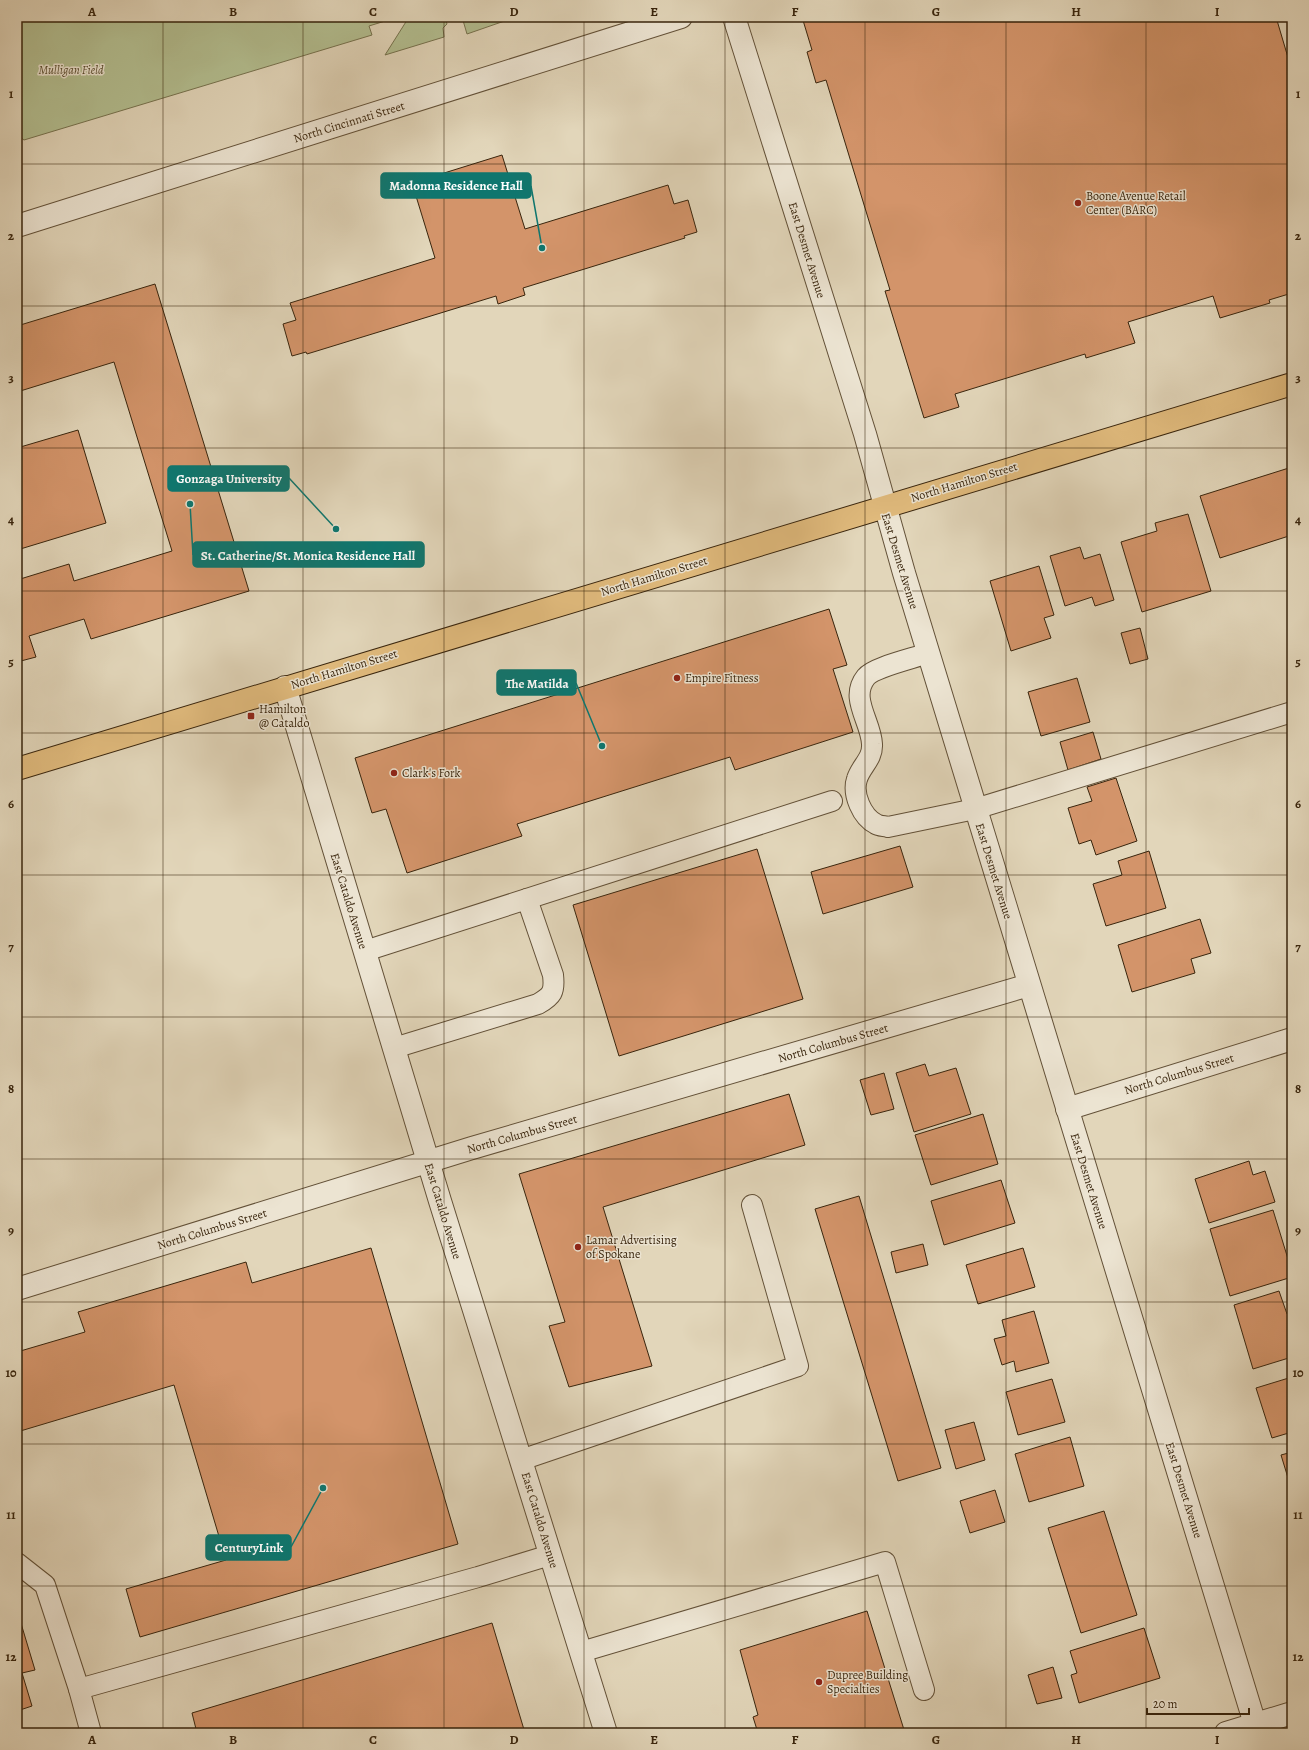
<svg xmlns="http://www.w3.org/2000/svg" width="1309" height="1750" font-family="Alegreya,serif">
<style>
.green{fill:#b3be90;stroke:#76724e}
.building{fill:#d3946a;stroke:#39250d}
.lines{fill:none;stroke-linecap:round;stroke-linejoin:round}
.lane-casing{stroke:#635138;stroke-width:22}
.street-casing{stroke:#635138;stroke-width:24}
.primary-casing{stroke:#39250d;stroke-width:24}
.lane{stroke:#ece4d2;stroke-width:20}
.street{stroke:#ece4d2;stroke-width:22}
.primary{stroke:#e1bb7d;stroke-width:22}
.grid{fill:none;stroke:#39250d;stroke-width:1;stroke-opacity:0.55}
.poi-dot{fill:#8f2418;stroke:#ece4d2;stroke-width:1.5}
.labels{text-anchor:middle;dominant-baseline:central;stroke-width:3;stroke-linejoin:round;paint-order:stroke}
.park-label{font-size:12px;font-style:italic;fill:#584b2e;stroke:#ece4d2}
.street-label{font-size:12px;fill:#39250d;stroke:#ece4d2}
.poi-label{font-size:12px;fill:#39250d;stroke:#ece4d2;text-anchor:start}
.leader{fill:none;stroke:#0f766e;stroke-width:1.5}
.callout-dot{fill:#0f766e;stroke:#ece4d2;stroke-width:1.5}
.callout{fill:#0f766e;stroke:#0f766e;stroke-width:1.5}
.callout-label{font-size:13px;text-anchor:middle;font-weight:bold;fill:#fff}
.neatline{fill:none;stroke:#39250d;stroke-width:1.5}
.grid-label{font-size:13px;text-anchor:middle;font-weight:bold;fill:#39250d}
</style>
<rect width="100%" height="100%" fill="#e2d6ba"/>
<filter id="stains"><feTurbulence type="fractalNoise" baseFrequency=".005" numOctaves="4"/><feColorMatrix values="0 0 0 0 .2 0 0 0 0 .09 0 0 0 0 .02 0 0 0 .5 -.17"/></filter>
<radialGradient id="worn" r=".72"><stop offset=".6" stop-color="#630" stop-opacity="0"/><stop offset="1" stop-color="#630" stop-opacity=".3"/></radialGradient>
<g class="green">
<path d="M17 17H398L369 26 372 35 24 140 17 135Z"/>
<path d="M409 17H445L447 24 443 28 444 37 385 55Z"/>
<path d="M462 17H516L467 34Z"/>
</g>
<g class="building">
<path d="M802 17H1276L1292 71V293L1269 300 1270 303 1220 318 1213 296 1128 322 1135 343 1086 358 1085 354 955 394 959 407 924 418 885 291 890 290 826 80 816 83 807 52 812 50Z"/>
<path d="M502 155 525 229 668 185 674 204 688 200 697 232 684 236 685 238 523 288 525 295 498 304 496 296 307 354 306 352 292 356 283 324 296 320 290 303 435 258 412 183Z"/>
<path d="M155 284 249 591 91 639 84 619 29 636 36 657 17 662V580L69 564 74 581 172 551 114 362 17 392V326Z"/>
<path d="M78 430 106 523 17 550V448Z"/>
<path d="M1292 467V535L1220 558 1200 496Z"/>
<path d="M1188 514 1211 591 1142 612 1121 542 1157 531 1155 523Z"/>
<path d="M1080 547 1084 559 1100 554 1114 600 1095 606 1092 597 1065 606 1050 556Z"/>
<path d="M1039 566 1054 615 1044 618 1051 638 1011 651 990 581Z"/>
<path d="M829 609 847 665 833 669 853 732 735 770 730 757 517 824 522 836 407 873 386 809 372 813 355 758Z"/>
<path d="M1140 628 1148 659 1130 664 1121 633Z"/>
<path d="M1077 678 1090 722 1041 736 1028 692Z"/>
<path d="M1093 732 1101 759 1068 770 1060 742Z"/>
<path d="M1116 778 1137 841 1096 855 1091 840 1079 844 1068 808 1092 801 1087 787Z"/>
<path d="M900 846 913 887 823 914 811 872Z"/>
<path d="M757 849 803 999 619 1056 573 905Z"/>
<path d="M1149 851 1166 908 1106 926 1093 884 1122 875 1118 861Z"/>
<path d="M1200 919 1211 953 1191 959 1195 973 1132 992 1118 945Z"/>
<path d="M925 1064 929 1076 956 1068 971 1114 914 1132 896 1073Z"/>
<path d="M884 1073 894 1109 871 1115 860 1080Z"/>
<path d="M789 1094 805 1145 603 1207 652 1366 569 1387 549 1326 565 1322 519 1174Z"/>
<path d="M983 1114 998 1164 931 1185 915 1135Z"/>
<path d="M1249 1161 1253 1175 1265 1171 1275 1202 1209 1223 1195 1179Z"/>
<path d="M1001 1180 1015 1223 944 1245 931 1201Z"/>
<path d="M859 1196 941 1468 898 1481 815 1209Z"/>
<path d="M1273 1210 1292 1272V1277L1230 1296 1210 1229Z"/>
<path d="M923 1244 928 1265 896 1273 891 1252Z"/>
<path d="M371 1248 458 1544 140 1637 126 1589 226 1560 174 1385 17 1432V1352L85 1332 78 1312 246 1262 252 1283Z"/>
<path d="M1023 1248 1035 1287 978 1304 966 1265Z"/>
<path d="M1279 1291 1287 1314 1292 1313V1344L1289 1345 1292 1357 1253 1369 1234 1305Z"/>
<path d="M1034 1311 1049 1363 1016 1372 1014 1361 1002 1365 994 1339 1006 1336 1002 1320Z"/>
<path d="M1292 1377V1432L1272 1438 1256 1388Z"/>
<path d="M1052 1379 1065 1422 1018 1435 1006 1392Z"/>
<path d="M974 1422 985 1460 956 1469 945 1430Z"/>
<path d="M1070 1437 1084 1486 1029 1502 1015 1454Z"/>
<path d="M1292 1452V1491L1281 1455Z"/>
<path d="M995 1490 1005 1522 970 1533 960 1501Z"/>
<path d="M1104 1511 1137 1615 1081 1633 1048 1528Z"/>
<path d="M17 1610 35 1670 22 1673 32 1706 17 1711Z"/>
<path d="M867 1611 905 1733H758L753 1717 758 1715 740 1650Z"/>
<path d="M492 1623 525 1733H197L192 1713Z"/>
<path d="M1144 1628 1160 1678 1079 1703 1071 1675 1077 1673 1070 1651Z"/>
<path d="M1053 1667 1062 1698 1037 1704 1028 1675Z"/>
</g>
<g class="lines">
<g class="lane-casing">
<g id="lane">
<path d="M928 653C915 658 874 667 866 677 849 698 871 721 872 744 873 759 861 766 857 779 852 794 862 817 876 824 879 826 884 826 888 827L975 809 1292 712"/>
<path d="M365 951 832 801"/>
<path d="M394 1048 538 1004C552 996 555 992 553 975L527 899"/>
<path d="M521 1460 798 1366 752 1205"/>
<path d="M17 1563 45 1585 79 1689"/>
<path d="M581 1652 885 1562 924 1690"/>
<path d="M91 1733 79 1689 478 1577 550 1555"/>
</g>
</g>
<g class="street-casing">
<g id="street">
<path d="M734 17 865 434 904 573 1255 1724"/>
<path d="M17 226 681 17"/>
<path d="M285 687 440 1201 606 1733"/>
<path d="M1067 1109 1292 1039"/>
<path d="M17 1289 472 1148 1029 985"/>
<path d="M1226 1733 1292 1713"/>
</g>
</g>
<g class="primary-casing">
<path id="primary" d="M17 769 1292 384"/>
</g>
<use href="#lane" class="lane"/>
<use href="#street" class="street"/>
<use href="#primary" class="primary"/>
</g>
<path class="grid" d="M163 17V1733M303 17V1733M444 17V1733M584 17V1733M725 17V1733M865 17V1733M1006 17V1733M1146 17V1733M17 164H1292M17 306H1292M17 448H1292M17 591H1292M17 733H1292M17 875H1292M17 1017H1292M17 1159H1292M17 1302H1292M17 1444H1292M17 1586H1292"/>
<g class="poi-dot">
<circle cx="1078" cy="203" r="4"/>
<circle cx="677" cy="678" r="4"/>
<rect x="247" y="712" width="8" height="8" rx="2"/>
<circle cx="394" cy="773" r="4"/>
<circle cx="578" cy="1247" r="4"/>
<circle cx="819" cy="1682" r="4"/>
</g>
<g class="labels">
<g class="park-label">
<text x="71" y="70">Mulligan Field</text>
</g>
<g class="street-label">
<text transform="translate(349 122) rotate(-17)">North Cincinnati Street</text>
<text transform="translate(807 250) rotate(73)">East Desmet Avenue</text>
<text transform="translate(964 482) rotate(-17)">North Hamilton Street</text>
<text transform="translate(900 561) rotate(73)">East Desmet Avenue</text>
<text transform="translate(654 576) rotate(-17)">North Hamilton Street</text>
<text transform="translate(344 669) rotate(-17)">North Hamilton Street</text>
<text transform="translate(994 871) rotate(73)">East Desmet Avenue</text>
<text transform="translate(349 901) rotate(73)">East Cataldo Avenue</text>
<text transform="translate(833 1043) rotate(-16)">North Columbus Street</text>
<text transform="translate(1179 1074) rotate(-17)">North Columbus Street</text>
<text transform="translate(522 1134) rotate(-16)">North Columbus Street</text>
<text transform="translate(1089 1181) rotate(73)">East Desmet Avenue</text>
<text transform="translate(443 1211) rotate(73)">East Cataldo Avenue</text>
<text transform="translate(212 1229) rotate(-17)">North Columbus Street</text>
<text transform="translate(1184 1490) rotate(73)">East Desmet Avenue</text>
<text transform="translate(540 1520) rotate(73)">East Cataldo Avenue</text>
</g>
<g class="poi-label">
<text x="1086" y="196">Boone Avenue Retail<tspan x="1086" dy="14">Center (BARC)</tspan></text>
<text x="685" y="678">Empire Fitness</text>
<text x="259" y="709">Hamilton<tspan x="259" dy="14">@ Cataldo</tspan></text>
<text x="402" y="773">Clark's Fork</text>
<text x="586" y="1240">Lamar Advertising<tspan x="586" dy="14">of Spokane</tspan></text>
<text x="827" y="1675">Dupree Building<tspan x="827" dy="14">Specialties</tspan></text>
</g>
</g>
<path class="leader" d="M542 248L531 186M336 529L289 478M190 504L193 555M602 746L576 683M323 1488L291 1547"/>
<g class="callout-dot">
<circle cx="542" cy="248" r="4"/>
<circle cx="336" cy="529" r="4"/>
<circle cx="190" cy="504" r="4"/>
<circle cx="602" cy="746" r="4"/>
<circle cx="323" cy="1488" r="4"/>
</g>
<g class="callout">
<rect x="381" y="173" width="150" height="25" rx="4"/>
<rect x="168" y="466" width="121" height="25" rx="4"/>
<rect x="193" y="542" width="231" height="25" rx="4"/>
<rect x="497" y="670" width="79" height="25" rx="4"/>
<rect x="206" y="1535" width="85" height="25" rx="4"/>
</g>
<g class="callout-label">
<text x="456" y="190">Madonna Residence Hall</text>
<text x="229" y="483">Gonzaga University</text>
<text x="308" y="560">St. Catherine/St. Monica Residence Hall</text>
<text x="537" y="688">The Matilda</text>
<text x="249" y="1552">CenturyLink</text>
</g>
<rect width="1309" height="1750" fill="none" stroke="#e2d6ba" stroke-width="44"/>
<path d="M1147 1708v6h102v-6" fill="none" stroke="#39250d" stroke-width="2"/>
<text x="1153" y="1708" font-size="12" fill="#39250d" stroke="#ece4d2" stroke-width="3" paint-order="stroke">20 m</text>
<rect x="22" y="22" width="1265" height="1706" class="neatline"/>
<g class="grid-label">
<text x="92" y="16">A</text>
<text x="233" y="16">B</text>
<text x="373" y="16">C</text>
<text x="514" y="16">D</text>
<text x="654" y="16">E</text>
<text x="795" y="16">F</text>
<text x="936" y="16">G</text>
<text x="1076" y="16">H</text>
<text x="1217" y="16">I</text>
<text x="11" y="98">1</text>
<text x="1298" y="98">1</text>
<text x="11" y="240">2</text>
<text x="1298" y="240">2</text>
<text x="11" y="382">3</text>
<text x="1298" y="382">3</text>
<text x="11" y="524">4</text>
<text x="1298" y="524">4</text>
<text x="11" y="666">5</text>
<text x="1298" y="666">5</text>
<text x="11" y="808">6</text>
<text x="1298" y="808">6</text>
<text x="11" y="951">7</text>
<text x="1298" y="951">7</text>
<text x="11" y="1093">8</text>
<text x="1298" y="1093">8</text>
<text x="11" y="1235">9</text>
<text x="1298" y="1235">9</text>
<text x="11" y="1377">10</text>
<text x="1298" y="1377">10</text>
<text x="11" y="1519">11</text>
<text x="1298" y="1519">11</text>
<text x="11" y="1661">12</text>
<text x="1298" y="1661">12</text>
<text x="92" y="1744">A</text>
<text x="233" y="1744">B</text>
<text x="373" y="1744">C</text>
<text x="514" y="1744">D</text>
<text x="654" y="1744">E</text>
<text x="795" y="1744">F</text>
<text x="936" y="1744">G</text>
<text x="1076" y="1744">H</text>
<text x="1217" y="1744">I</text>
</g>
<rect width="100%" height="100%" filter="url(#stains)"/>
<rect width="100%" height="100%" fill="url(#worn)"/>
</svg>
